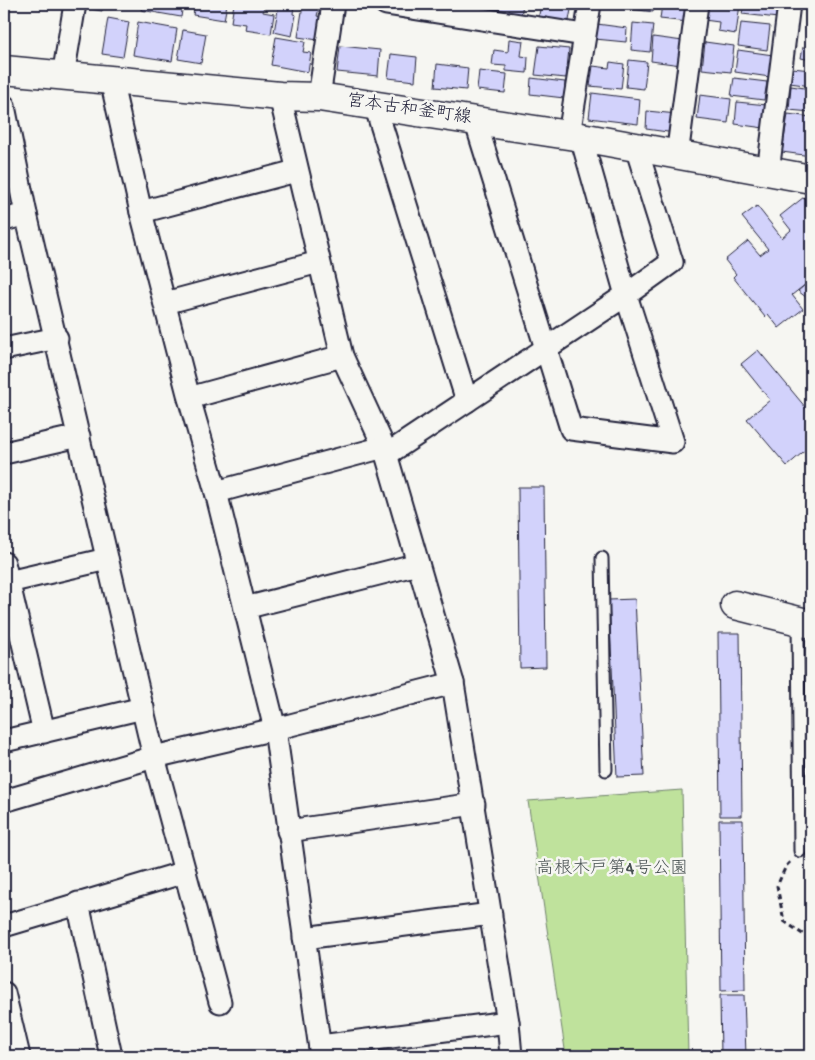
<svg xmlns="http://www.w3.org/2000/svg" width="815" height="1060" font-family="'Gochi Hand','Klee One',sans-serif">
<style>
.green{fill:#bfe29c;stroke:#70826c}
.building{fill:#d2d2fb;stroke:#22223b}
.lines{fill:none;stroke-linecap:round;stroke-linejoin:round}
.service-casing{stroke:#22223b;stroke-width:15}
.minor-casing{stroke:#22223b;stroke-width:25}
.tertiary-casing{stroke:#22223b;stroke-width:31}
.path{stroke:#22223b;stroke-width:3;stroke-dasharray:5 4;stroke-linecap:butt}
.service{stroke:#f6f6f2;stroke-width:11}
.minor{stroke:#f6f6f2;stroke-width:21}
.tertiary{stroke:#f6f6f2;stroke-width:28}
.labels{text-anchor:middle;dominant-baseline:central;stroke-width:5;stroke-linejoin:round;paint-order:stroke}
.street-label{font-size:18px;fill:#22223b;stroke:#f6f6f2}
.park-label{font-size:18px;fill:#495253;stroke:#f6f6f2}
</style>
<rect width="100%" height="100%" fill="#f6f6f2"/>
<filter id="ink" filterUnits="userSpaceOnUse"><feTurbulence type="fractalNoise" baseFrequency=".02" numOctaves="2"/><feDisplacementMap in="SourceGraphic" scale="10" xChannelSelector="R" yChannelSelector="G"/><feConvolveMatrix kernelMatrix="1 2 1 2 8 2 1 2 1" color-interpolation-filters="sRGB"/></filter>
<g filter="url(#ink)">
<path class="green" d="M682 790 688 1056H566L528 801Z"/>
<g class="building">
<path d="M85 4H103L102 11 84 8Z"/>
<path d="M142 4H183L181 17 141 10Z"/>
<path d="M195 4H227L224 20 193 15Z"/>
<path d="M234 4H264L263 12 274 14 271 34 245 30 246 24 231 22Z"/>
<path d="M279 4H294L293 14 296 15 292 36 274 32Z"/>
<path d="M454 4H483L482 11 454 6Z"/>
<path d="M488 4H523L521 16 487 10Z"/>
<path d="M541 4H572L568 26 538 20Z"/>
<path d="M616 4H654L653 12 616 7Z"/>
<path d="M662 4H690L688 22 660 19Z"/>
<path d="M706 4H740L736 34 718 31 719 22 704 20Z"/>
<path d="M744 4H780L778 18 742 14Z"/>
<path d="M303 5 319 8 317 16 321 17 318 40 298 37Z"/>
<path d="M108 18 129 22 123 57 102 54Z"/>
<path d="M138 22 177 29 172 61 133 55Z"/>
<path d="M633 23 653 25 650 52 631 50Z"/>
<path d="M741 23 770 26 767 50 738 46Z"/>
<path d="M597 24 627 28 626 42 595 39Z"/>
<path d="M183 30 206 34 201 63 178 59Z"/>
<path d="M810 35 811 60 801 58 803 47H809Z"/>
<path d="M276 37 305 42 303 52 311 53 308 72 271 65Z"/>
<path d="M653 37 683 41 681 65 651 61Z"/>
<path d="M509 39 523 41 521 56 528 57 527 73 506 71V66L492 65 494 50 508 52Z"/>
<path d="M705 42 734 46 731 72 702 69Z"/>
<path d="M340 46 380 50 378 76 337 72Z"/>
<path d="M539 46 569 49 566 78 535 75Z"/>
<path d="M738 50 773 55 770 77 735 72Z"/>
<path d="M391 54 417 57 415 81 388 78Z"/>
<path d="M629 60 647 62 644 89 626 87Z"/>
<path d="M610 62 624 64 621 89 590 86 593 66 609 68Z"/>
<path d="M437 64 468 68 466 90 435 87Z"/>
<path d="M792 68 811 70V86L790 83Z"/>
<path d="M479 71 507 74 505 93 477 90Z"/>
<path d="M531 78 565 82 564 98 530 94Z"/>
<path d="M734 78 767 82 764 100 731 96Z"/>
<path d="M791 86 811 89V112L789 110Z"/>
<path d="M592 93 640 99 638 124 589 118Z"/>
<path d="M700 95 731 99 728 123 697 119Z"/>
<path d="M737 102 767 105 764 128 735 124Z"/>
<path d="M647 111 677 114 675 133 646 129Z"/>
<path d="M788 114 811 117V156L782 152Z"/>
<path d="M804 197 811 205V280L792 295 803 309 779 328 768 314 765 317 733 277 736 274 725 260 748 241 760 255 768 249 742 217 757 206 782 238 791 230 780 216Z"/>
<path d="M811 280V301L798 291Z"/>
<path d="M758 350 811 414V450L809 447 787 466 747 419 770 400 741 364Z"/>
<path d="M518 487H544L546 667 520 668Z"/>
<path d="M635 599 644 776 617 777 609 600Z"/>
<path d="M718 633H740L742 816H720Z"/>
<path d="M719 820H743L745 990 721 991Z"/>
<path d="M720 995H744L746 1056H721Z"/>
</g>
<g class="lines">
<g class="service-casing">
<g id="service">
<path d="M602 558 606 770"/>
<path d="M798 621 800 851"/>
</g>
</g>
<g class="minor-casing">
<g id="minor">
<path d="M386 4 584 35"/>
<path d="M63 76 75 4"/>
<path d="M111 80 141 212 189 398 216 492 275 729 321 1056"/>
<path d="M280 96 342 356 384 447 453 683 508 1022 511 1056"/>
<path d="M319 97 333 4"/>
<path d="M375 105 467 401"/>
<path d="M4 106 26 214 154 757 220 1002"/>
<path d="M475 120 571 429 673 442 626 295 581 137"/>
<path d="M569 135 590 4"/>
<path d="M677 156 697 4"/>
<path d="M768 172 789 4"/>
<path d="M141 212 296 171"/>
<path d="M4 220 26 214"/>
<path d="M165 303 319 262"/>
<path d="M4 349 57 338"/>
<path d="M189 398 342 356"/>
<path d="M4 453 79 436"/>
<path d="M386 455 626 295 672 262 636 147"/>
<path d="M216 492 384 447"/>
<path d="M4 563 44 732"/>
<path d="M4 583 107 559"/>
<path d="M245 608 418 564"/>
<path d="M4 741 143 708"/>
<path d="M4 801 154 757 275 729 453 683"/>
<path d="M288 831 474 804"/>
<path d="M78 903 111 1056"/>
<path d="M4 926 185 872"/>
<path d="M304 938 491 914"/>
<path d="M4 993 19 1056"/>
<path d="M320 1046 508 1022"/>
</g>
</g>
<g class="tertiary-casing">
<g id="tertiary">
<path d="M4 70 280 96 319 97 581 137 811 179"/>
<path d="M735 605 811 624"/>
</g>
</g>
<path class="path" d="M790 862 786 866 777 886 784 921 811 940"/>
<use href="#service" class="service"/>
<use href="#minor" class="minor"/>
<use href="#tertiary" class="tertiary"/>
</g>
</g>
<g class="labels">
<g class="street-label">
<text transform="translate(409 110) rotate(8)">宮本古和釜町線</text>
</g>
<g class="park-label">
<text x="612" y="869">高根木戸第4号公園</text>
</g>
</g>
<rect width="815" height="1060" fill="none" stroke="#f6f6f2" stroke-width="20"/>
<rect x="10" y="10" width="795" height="1040" fill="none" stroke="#22223b" stroke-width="2" filter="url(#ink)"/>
</svg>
